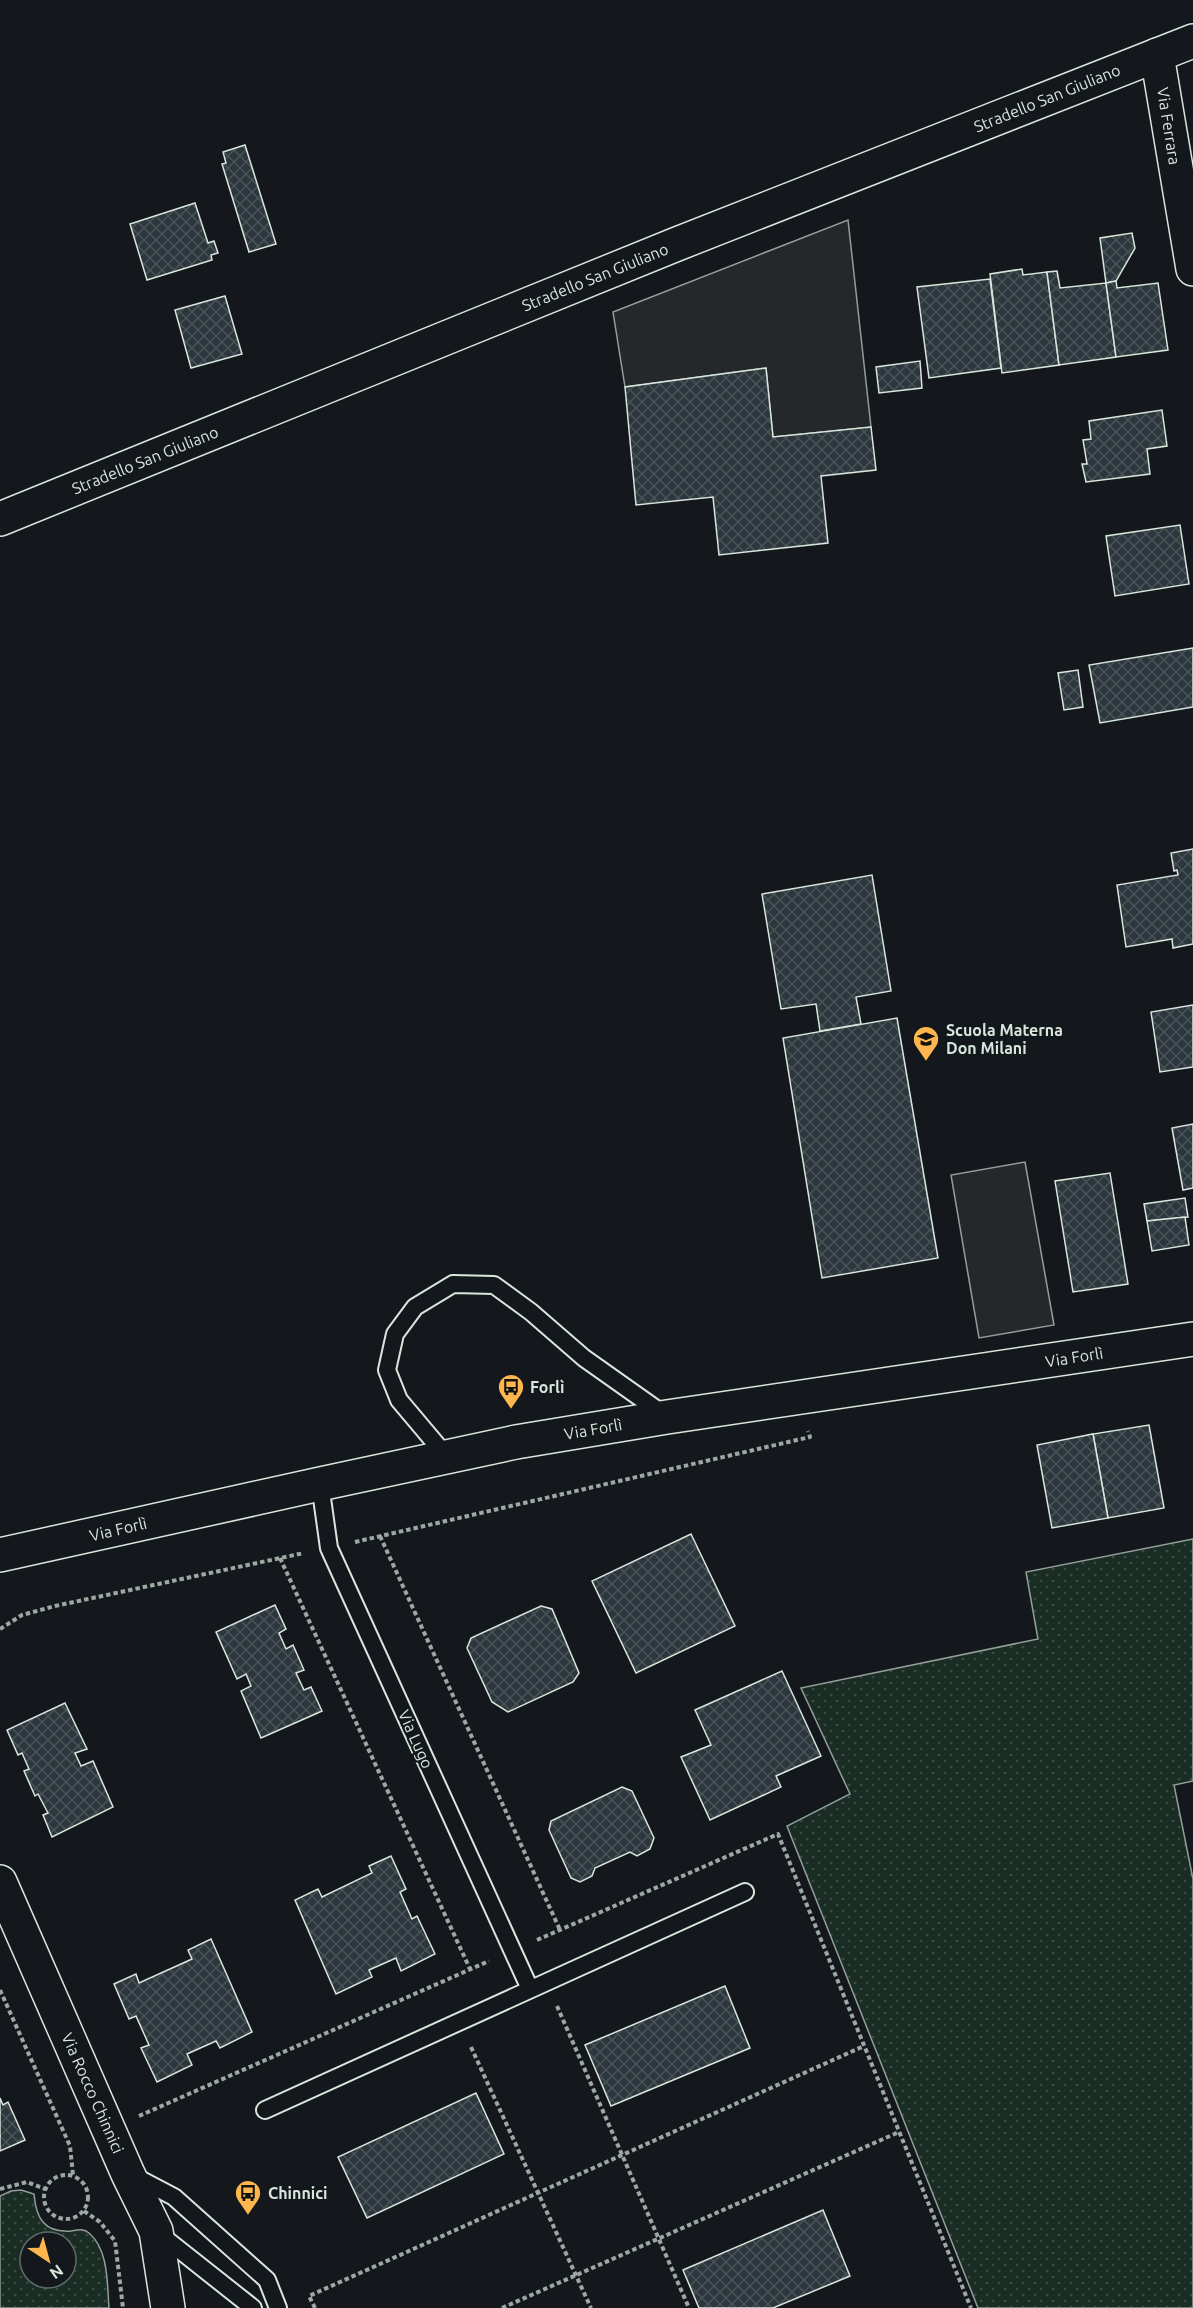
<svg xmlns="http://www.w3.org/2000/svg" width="1193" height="2308" font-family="Ubuntu,sans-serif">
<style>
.park{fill:url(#park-dots);stroke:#939e99;stroke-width:1.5;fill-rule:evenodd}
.parking{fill:#24282b;stroke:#939e99;stroke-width:1.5}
.building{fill:url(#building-cross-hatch);stroke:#d8e6dc;stroke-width:1.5}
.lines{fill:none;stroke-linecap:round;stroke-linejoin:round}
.service-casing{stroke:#d8e6dc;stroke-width:20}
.minor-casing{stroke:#d8e6dc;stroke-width:36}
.path{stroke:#9da8a2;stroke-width:4;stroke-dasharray:4.5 3;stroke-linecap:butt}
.service{stroke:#14181c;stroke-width:16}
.minor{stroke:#14181c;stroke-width:33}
.labels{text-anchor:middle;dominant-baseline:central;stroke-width:4.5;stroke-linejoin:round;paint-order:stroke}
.street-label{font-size:16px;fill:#d8e6dc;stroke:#14181c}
.poi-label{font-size:16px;font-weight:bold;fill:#d8e6dc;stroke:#14181c;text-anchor:start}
</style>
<defs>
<pattern id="park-dots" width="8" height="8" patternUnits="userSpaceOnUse" patternTransform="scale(1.5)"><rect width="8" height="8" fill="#1a2d24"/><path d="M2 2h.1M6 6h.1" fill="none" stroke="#3b4b43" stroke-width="1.8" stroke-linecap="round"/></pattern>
<pattern id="building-cross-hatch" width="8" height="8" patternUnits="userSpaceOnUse" patternTransform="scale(1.5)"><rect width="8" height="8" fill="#2c363c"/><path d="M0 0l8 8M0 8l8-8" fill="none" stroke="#4a5358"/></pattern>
</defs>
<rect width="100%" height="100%" fill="#14181c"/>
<g class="park">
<path d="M1193 1539V1781L1174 1785 1193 1879V2308H978L787 1826 850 1794 801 1688 1038 1639 1026 1572Z"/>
<path d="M21 2190 34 2194C36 2218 44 2233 71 2231 78 2230 83 2228 89 2233 109 2250 107 2284 109 2308H0V2196L11 2191ZM30 2242H66V2278H30Z"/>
</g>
<g class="parking">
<path d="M848 220 871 427 773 437 766 368 625 387 613 312Z"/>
<path d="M1025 1162 1054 1325 979 1338 951 1175Z"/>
</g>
<g class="building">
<path d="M245 145 276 244 249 252 222 164 226 163 223 152Z"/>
<path d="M195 203 208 243 214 241 218 253 211 255 212 260 147 280 130 224Z"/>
<path d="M1132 233 1135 248 1116 281 1106 283 1100 238Z"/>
<path d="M1022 269 1023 275 1047 272 1059 365 1002 373 990 274Z"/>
<path d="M1057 271 1060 288 1106 283 1116 357 1059 365 1047 272Z"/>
<path d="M990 279 1001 368 929 378 917 287Z"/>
<path d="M1116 281 1117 288 1158 283 1168 350 1116 357 1106 283Z"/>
<path d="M225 296 242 354 191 368 175 310Z"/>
<path d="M920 361 922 388 879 393 876 367Z"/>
<path d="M766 368 773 437 871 427 876 470 821 476 828 543 719 555 713 497 636 505 625 387Z"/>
<path d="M1162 410 1167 446 1147 449 1150 474 1086 482 1082 464H1087L1083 440 1091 439 1089 421Z"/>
<path d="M1180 525 1189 584 1115 596 1106 536Z"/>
<path d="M1193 648V707L1100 723 1089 665Z"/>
<path d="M1078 670 1083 707 1064 710 1058 673Z"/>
<path d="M1193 849V944L1173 948 1172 939 1126 947 1117 885 1178 875 1177 870 1174 871 1171 853Z"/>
<path d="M872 875 891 991 856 997 861 1024 820 1031 816 1004 781 1009 762 894Z"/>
<path d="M1193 1005V1067L1160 1072 1151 1012Z"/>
<path d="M897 1018 938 1258 822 1278 783 1038Z"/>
<path d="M1193 1124V1188L1183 1190 1172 1128Z"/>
<path d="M1110 1173 1128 1284 1073 1292 1055 1181Z"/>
<path d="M1185 1198 1188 1217 1147 1221 1144 1204Z"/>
<path d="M1185 1217 1189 1245 1152 1251 1147 1221Z"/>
<path d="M1149 1425 1164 1508 1108 1518 1093 1434Z"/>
<path d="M1093 1434 1108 1518 1052 1528 1037 1445Z"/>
<path d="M691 1534 735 1626 636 1673 592 1581Z"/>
<path d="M275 1605 286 1629 279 1633 286 1649 293 1645 304 1670 296 1673 304 1690 311 1687 322 1711 261 1738 241 1691 251 1686 246 1674 237 1679 216 1632Z"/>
<path d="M541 1606 552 1609 579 1673 573 1682 508 1712 492 1702 467 1648 471 1638Z"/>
<path d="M782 1671 821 1756 776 1776 781 1787 710 1820 681 1757 711 1745 695 1710Z"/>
<path d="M65 1703 87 1749 75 1753 81 1766 93 1761 113 1807 52 1837 43 1815 48 1813 38 1794 35 1796 24 1771 29 1769 22 1753 18 1755 7 1730Z"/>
<path d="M622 1787 632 1791 654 1838 650 1849 637 1856 630 1852 595 1868 592 1876 580 1882 571 1878 549 1830 551 1821Z"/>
<path d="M391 1856 406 1889 400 1892 412 1919 417 1916 435 1954 401 1971 396 1958 369 1970 372 1977 336 1994 295 1900 318 1889 322 1897 372 1873 369 1866Z"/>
<path d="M211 1939 252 2032 220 2048 216 2041 187 2054 192 2065 157 2082 141 2048 149 2045 136 2016 129 2019 114 1984 136 1974 139 1983 192 1959 188 1950Z"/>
<path d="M725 1986 750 2048 611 2106 585 2045Z"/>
<path d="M476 2093 504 2154 367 2218 338 2157Z"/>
<path d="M0 2098 3 2105 8 2102 25 2140 0 2151Z"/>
<path d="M823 2210 850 2276 773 2308H699L683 2270Z"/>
</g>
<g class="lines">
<g class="service-casing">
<g id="service">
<path d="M447 1457 399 1400 387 1370 395 1334 415 1307 453 1284 494 1285 531 1312 584 1358 666 1416"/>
<path d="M320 1484 329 1548 530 1989"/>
<path d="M265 2110 745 1892"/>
<path d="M134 2176 174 2197 267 2280 278 2308"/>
<path d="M157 2232 253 2308"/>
</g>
</g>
<g class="minor-casing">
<g id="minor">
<path d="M1157 55 1193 269"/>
<path d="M0 519 677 244 1193 41"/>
<path d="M0 1555 320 1484 516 1442 667 1417 1193 1339"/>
<path d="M0 1882 128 2174 156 2231 168 2308"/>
</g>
</g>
<g class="path">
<path d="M380 1536 560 1930"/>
<path d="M355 1542 810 1437 808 1431"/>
<path d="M280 1558 470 1969"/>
<path d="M0 1629 22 1615 55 1606 304 1553"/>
<path d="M537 1940 778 1834 971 2308"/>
<path d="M0 1990 70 2146 73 2175"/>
<path d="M557 2006 689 2308"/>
<path d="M471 2047 591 2308"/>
<path d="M139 2116 489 1961"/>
<circle cx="66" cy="2197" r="22"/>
<path d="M0 2189 27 2182 45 2189"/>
<path d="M84 2211 100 2222 115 2241 123 2308"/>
<path d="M315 2308 309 2296 864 2046"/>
<path d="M502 2308 899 2132"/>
</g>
<use href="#service" class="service"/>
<use href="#minor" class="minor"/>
</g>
<defs>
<g id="school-pin" transform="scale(1.35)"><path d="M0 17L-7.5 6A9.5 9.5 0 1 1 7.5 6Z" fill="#ffb74d" stroke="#14181c"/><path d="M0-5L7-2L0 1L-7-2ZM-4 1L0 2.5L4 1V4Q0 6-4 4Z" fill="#111"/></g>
<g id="bus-pin" transform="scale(1.35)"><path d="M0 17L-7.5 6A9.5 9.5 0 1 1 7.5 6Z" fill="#ffb74d" stroke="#14181c"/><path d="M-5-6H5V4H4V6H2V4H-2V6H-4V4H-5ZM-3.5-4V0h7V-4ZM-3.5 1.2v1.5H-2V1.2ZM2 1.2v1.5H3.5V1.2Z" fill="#111"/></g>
</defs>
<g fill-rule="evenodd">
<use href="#school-pin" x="926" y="1039"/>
<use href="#bus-pin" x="511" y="1387"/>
<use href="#bus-pin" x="248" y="2193"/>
</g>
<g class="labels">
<g class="street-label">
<text transform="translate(1047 98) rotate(-22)">Stradello San Giuliano</text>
<text transform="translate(1169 126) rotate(81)">Via Ferrara</text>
<text transform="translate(595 277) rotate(-22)">Stradello San Giuliano</text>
<text transform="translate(145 460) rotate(-22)">Stradello San Giuliano</text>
<text transform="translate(1074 1357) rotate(-9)">Via Forlì</text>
<text transform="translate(593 1429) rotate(-10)">Via Forlì</text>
<text transform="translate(118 1529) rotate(-13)">Via Forlì</text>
<text transform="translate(416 1739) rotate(66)">Via Lugo</text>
<text transform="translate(93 2093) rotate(66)">Via Rocco Chinnici</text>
</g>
<g class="poi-label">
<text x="946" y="1030">Scuola Materna<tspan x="946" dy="18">Don Milani</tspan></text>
<text x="530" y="1387">Forlì</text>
<text x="268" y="2193">Chinnici</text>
</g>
</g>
<g transform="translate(48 2260) rotate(144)"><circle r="28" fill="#14181c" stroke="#626a69" stroke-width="1.5"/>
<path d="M0-4.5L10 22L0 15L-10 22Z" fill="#ffb74d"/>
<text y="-9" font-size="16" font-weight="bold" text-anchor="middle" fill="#d8e6dc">N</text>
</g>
</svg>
